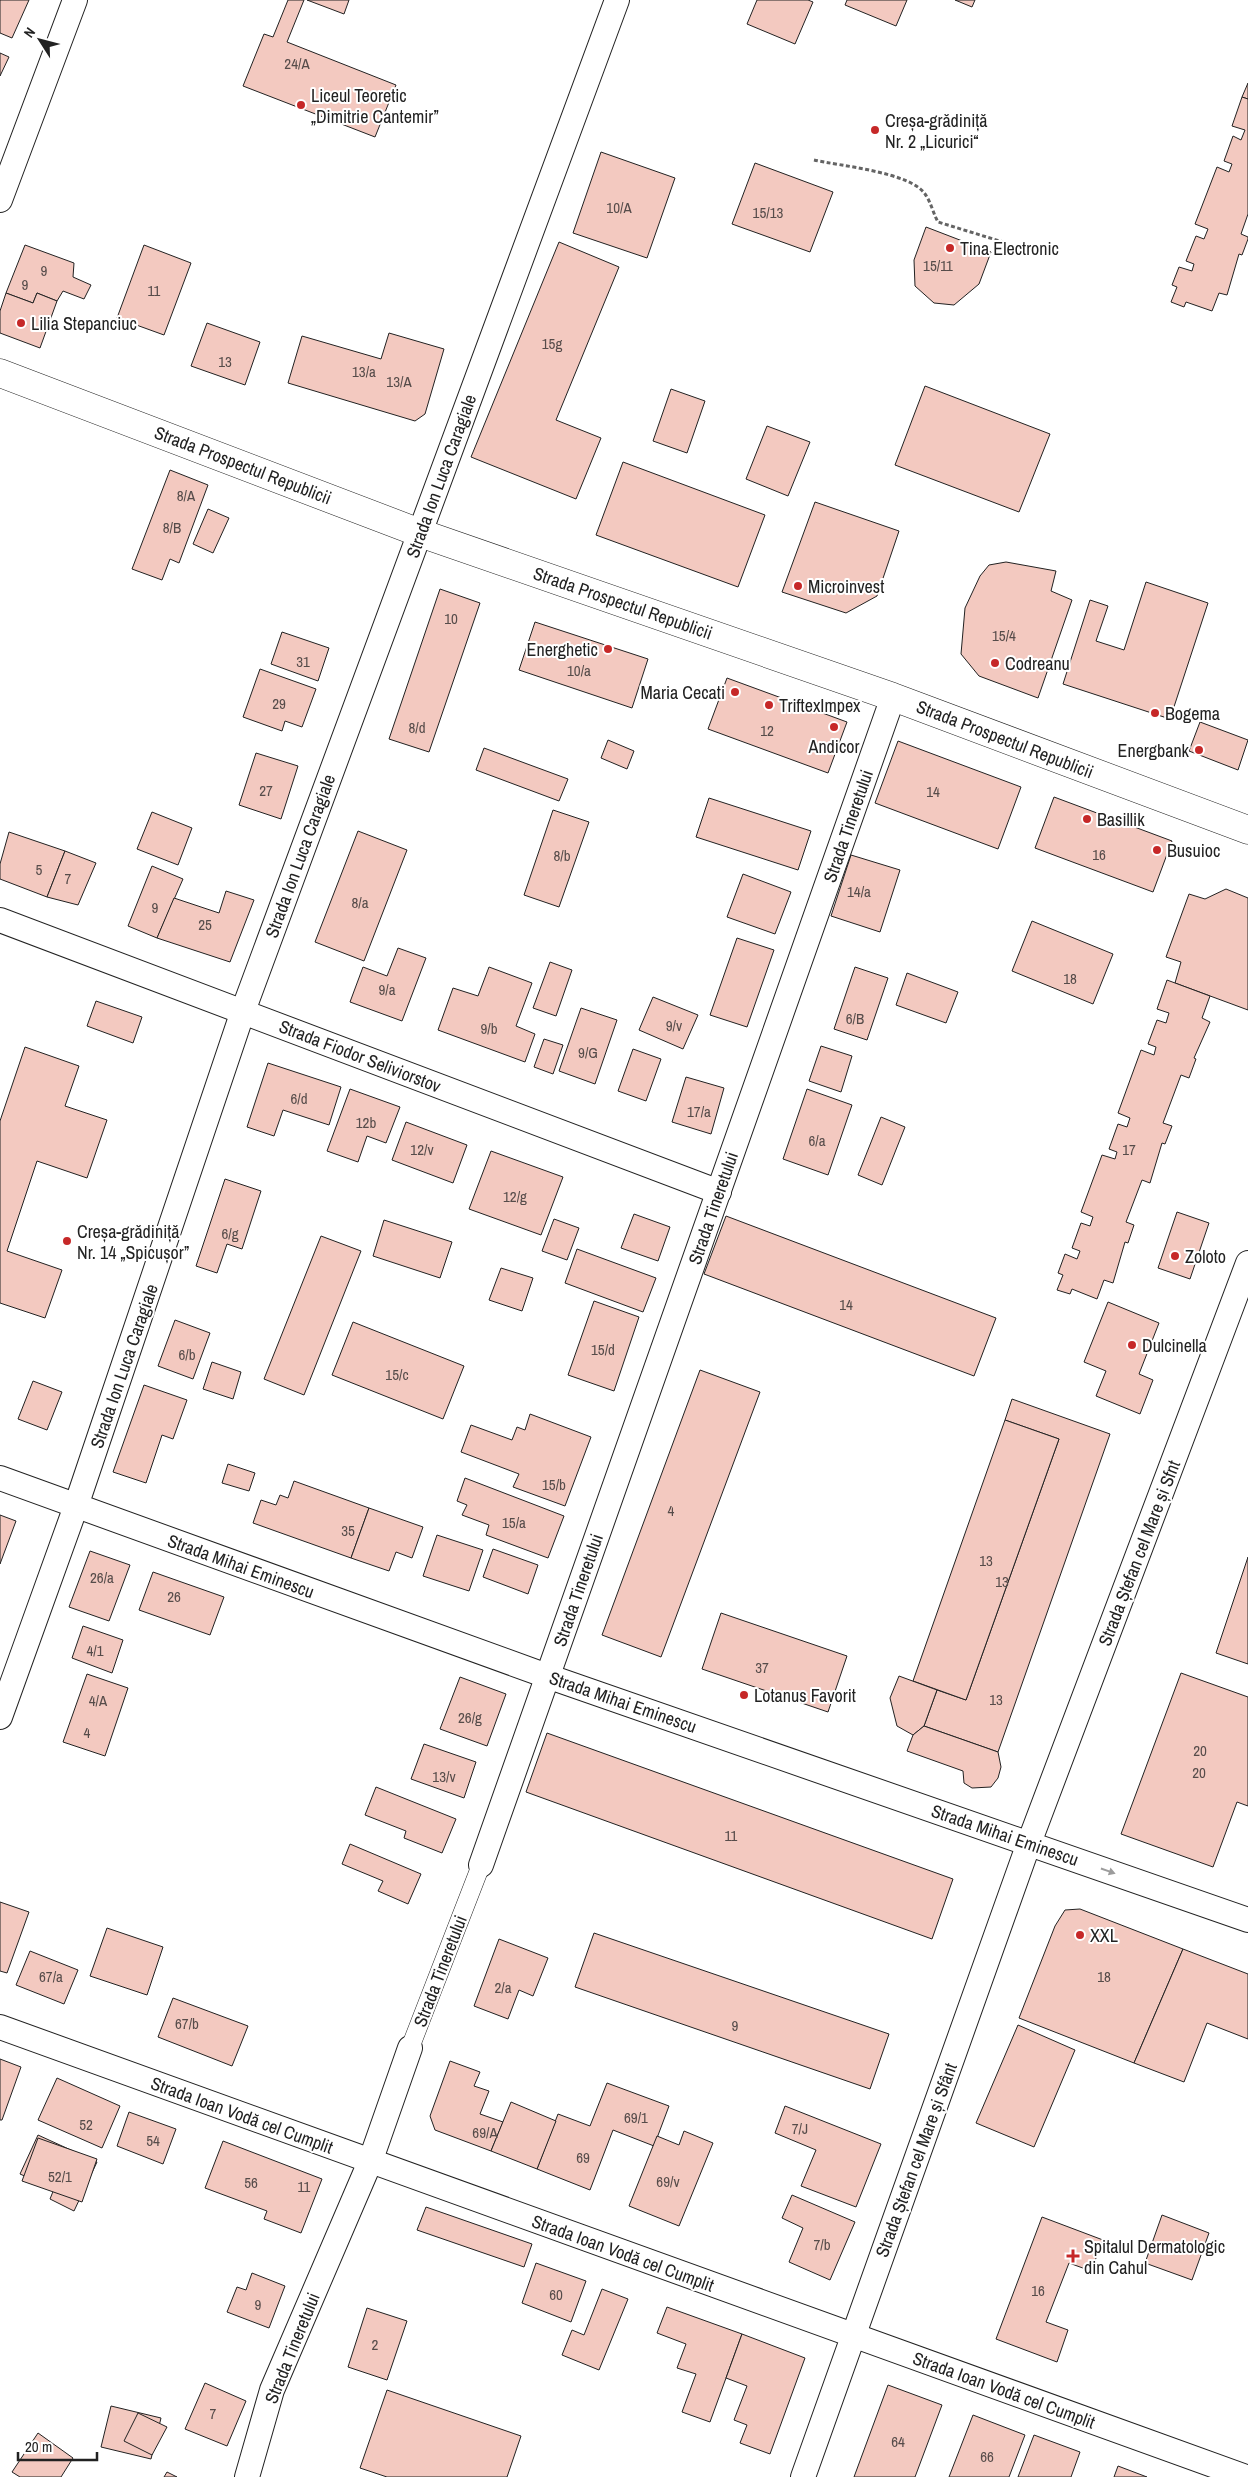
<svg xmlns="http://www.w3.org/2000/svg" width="1248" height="2477" font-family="'Archivo Narrow',sans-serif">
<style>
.building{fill:#f3c9c0;stroke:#222}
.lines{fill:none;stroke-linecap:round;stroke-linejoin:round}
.pedestrian-casing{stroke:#222;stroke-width:19}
.minor-casing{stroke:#222;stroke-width:26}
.secondary-casing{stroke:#222;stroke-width:29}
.path{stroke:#646464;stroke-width:3;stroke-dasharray:4 2.5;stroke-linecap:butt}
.pedestrian{stroke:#fff;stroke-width:18}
.minor{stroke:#fff;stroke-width:24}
.secondary{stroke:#fff;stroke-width:28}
.oneway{fill:#9c9c9c}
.poi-dot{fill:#c62828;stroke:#fff;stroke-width:2}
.labels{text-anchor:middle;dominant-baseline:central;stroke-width:4;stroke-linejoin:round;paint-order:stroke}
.number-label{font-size:15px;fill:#564c4a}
.poi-label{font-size:18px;fill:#222;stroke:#fff;text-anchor:start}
.street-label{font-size:18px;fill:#222;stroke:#fff}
</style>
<rect width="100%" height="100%" fill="#fff"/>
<g class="building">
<path d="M0 0H29L12 38 0 33Z"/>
<path d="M288 0H304L287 42 396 85 375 137 243 86 264 34 273 37Z"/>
<path d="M307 0H349L344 14Z"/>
<path d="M757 0H808L813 2 795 44 747 24Z"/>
<path d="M847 0H907L896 26 845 5Z"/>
<path d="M955 0H975L972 7Z"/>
<path d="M0 53 9 57 0 76Z"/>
<path d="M1248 83V99L1242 97Z"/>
<path d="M1242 97 1248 99V214L1241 234 1248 237V239L1242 255 1239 254 1227 295 1219 293 1212 311 1186 302 1184 307 1171 302 1177 287 1172 285 1179 267 1192 271 1194 264 1186 261 1196 236 1204 239 1208 229 1195 224 1217 167 1229 172 1232 164 1224 161 1233 136 1241 140 1245 130 1232 126Z"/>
<path d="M601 152 675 178 647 258 573 233Z"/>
<path d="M755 163 833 192 810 252 732 224Z"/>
<path d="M926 227 991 252 979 284 954 305 934 303 915 286 914 260Z"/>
<path d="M559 242 619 267 556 420 601 438 576 499 471 457Z"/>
<path d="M25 245 74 263 73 277 91 285 84 299 63 291 57 301 37 293 33 303 6 293Z"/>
<path d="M144 245 191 263 164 335 117 318Z"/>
<path d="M6 293 33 303 37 293 57 301 40 348 0 333V311Z"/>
<path d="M207 323 260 342 245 385 191 366Z"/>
<path d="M389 333 444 349 425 414 415 421 288 383 302 336 381 359Z"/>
<path d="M925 386 1050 434 1019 512 895 465Z"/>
<path d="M671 389 705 401 687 453 653 441Z"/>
<path d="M767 426 810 442 788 496 746 479Z"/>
<path d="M623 462 765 515 738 587 596 535Z"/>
<path d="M170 470 208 485 179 563 170 559 162 580 132 569Z"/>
<path d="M815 502 899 531 877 596 846 613 782 592Z"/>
<path d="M208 509 229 518 213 553 193 544Z"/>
<path d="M1006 562 1056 571 1051 591 1072 600 1038 698 979 676 961 654 965 608 980 576 989 565Z"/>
<path d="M1146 582 1208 603 1170 719 1063 684 1090 600 1108 606 1096 641 1124 650Z"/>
<path d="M440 589 480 603 429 752 389 739Z"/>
<path d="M535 622 648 659 632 708 519 670Z"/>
<path d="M282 632 329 648 318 681 271 664Z"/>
<path d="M260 669 316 689 302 727 285 721 282 731 243 717Z"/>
<path d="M727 678 847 722 828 773 708 729Z"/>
<path d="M1200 722 1248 740 1238 770 1189 751Z"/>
<path d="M608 740 634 751 627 769 601 758Z"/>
<path d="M898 741 1021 787 998 849 875 803Z"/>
<path d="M484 748 568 779 559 801 476 770Z"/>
<path d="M256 753 298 766 281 819 239 805Z"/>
<path d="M1054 797 1172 841 1153 892 1035 848Z"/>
<path d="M709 798 811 831 798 870 696 837Z"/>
<path d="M553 810 589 822 559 907 524 895Z"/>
<path d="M152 812 192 828 178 865 137 849Z"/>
<path d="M358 831 407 850 364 961 315 942Z"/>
<path d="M9 832 65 851 47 897 0 879V864Z"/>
<path d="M65 851 96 863 78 905 47 897Z"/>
<path d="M851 855 900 870 880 932 831 916Z"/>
<path d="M152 866 183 879 157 938 128 926Z"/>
<path d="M743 874 791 892 775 934 727 917Z"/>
<path d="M1226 889 1248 898V1010L1175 983 1181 962 1166 957 1189 894 1205 899Z"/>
<path d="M226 891 254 900 230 962 157 938 174 898 219 913Z"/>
<path d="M1032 921 1113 954 1093 1004 1012 971Z"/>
<path d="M737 938 774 950 747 1027 710 1015Z"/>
<path d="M398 948 426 958 402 1021 350 1002 363 967 387 976Z"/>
<path d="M550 962 572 970 556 1016 533 1008Z"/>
<path d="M489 967 532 983 516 1026 535 1034 525 1062 438 1030 453 988 478 996Z"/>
<path d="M855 967 888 978 867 1040 834 1029Z"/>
<path d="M907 973 958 992 946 1023 896 1005Z"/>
<path d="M1167 980 1210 996 1202 1018 1210 1022 1194 1058 1196 1059 1189 1078 1181 1075 1163 1123 1172 1126 1165 1144 1162 1143 1150 1183 1142 1180 1126 1222 1134 1225 1128 1243 1125 1242 1113 1283 1104 1280 1097 1299 1072 1289 1070 1294 1057 1290 1063 1275 1058 1273 1065 1254 1077 1259 1080 1251 1072 1248 1081 1223 1090 1226 1093 1217 1081 1212 1102 1155 1115 1159 1117 1152 1109 1149 1118 1124 1127 1127 1130 1118 1118 1113 1141 1050 1154 1055 1156 1047 1148 1044 1157 1020 1166 1023 1169 1013 1157 1009Z"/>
<path d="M653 997 698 1015 683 1049 639 1030Z"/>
<path d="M96 1001 142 1017 133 1043 87 1026Z"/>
<path d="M581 1008 617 1020 595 1084 559 1071Z"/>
<path d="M544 1039 563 1045 553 1074 534 1067Z"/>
<path d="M821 1046 852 1056 841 1092 809 1081Z"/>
<path d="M25 1047 79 1066 65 1106 107 1120 87 1178 37 1161 7 1251 62 1270 45 1318 0 1303V1121Z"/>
<path d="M633 1049 661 1059 646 1101 618 1091Z"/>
<path d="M268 1063 341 1087 329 1125 283 1110 274 1136 247 1127Z"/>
<path d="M686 1077 724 1088 711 1134 672 1122Z"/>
<path d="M350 1089 400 1107 386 1143 367 1136 358 1162 327 1151Z"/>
<path d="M807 1089 852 1105 828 1175 783 1159Z"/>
<path d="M881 1117 905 1127 882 1185 858 1175Z"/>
<path d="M406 1122 467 1145 453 1183 392 1160Z"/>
<path d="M491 1151 563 1177 541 1235 469 1209Z"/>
<path d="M225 1179 261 1191 242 1249 227 1244 217 1273 196 1266Z"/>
<path d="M1177 1212 1209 1223 1190 1279 1158 1268Z"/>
<path d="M634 1214 670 1227 658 1261 621 1248Z"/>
<path d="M726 1216 996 1318 974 1376 704 1274Z"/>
<path d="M554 1219 579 1228 567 1260 542 1251Z"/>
<path d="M384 1220 452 1242 440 1278 373 1256Z"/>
<path d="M321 1236 361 1251 304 1395 264 1379Z"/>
<path d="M577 1249 656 1278 643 1312 565 1283Z"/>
<path d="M501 1268 533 1278 522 1311 489 1300Z"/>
<path d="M594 1301 639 1317 614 1391 568 1375Z"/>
<path d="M1108 1302 1159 1323 1139 1374 1153 1380 1140 1414 1096 1396 1106 1371 1084 1362Z"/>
<path d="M175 1320 210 1333 193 1379 158 1366Z"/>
<path d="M353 1322 464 1366 443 1419 332 1375Z"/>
<path d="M212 1362 241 1372 233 1399 203 1389Z"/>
<path d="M700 1370 760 1392 661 1657 602 1635Z"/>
<path d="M33 1381 62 1392 47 1430 18 1419Z"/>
<path d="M144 1385 187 1400 173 1439 162 1435 146 1483 113 1472Z"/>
<path d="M1012 1399 1110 1434 998 1752 924 1726 937 1690 966 1700 1059 1439 1005 1420Z"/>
<path d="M530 1414 591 1437 565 1506 513 1487 519 1474 461 1452 471 1425 512 1440 517 1427 525 1430Z"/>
<path d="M1005 1420 1059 1439 966 1700 913 1681Z"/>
<path d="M228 1464 255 1473 249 1491 222 1483Z"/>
<path d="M465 1478 564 1516 548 1558 486 1535 489 1525 462 1515 467 1505 457 1501Z"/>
<path d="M294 1481 369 1508 351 1558 253 1523 261 1500 276 1505 280 1495 288 1498Z"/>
<path d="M369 1508 423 1527 412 1558 396 1552 389 1571 351 1558Z"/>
<path d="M0 1515 16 1521 0 1564Z"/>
<path d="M437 1535 483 1550 469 1591 423 1576Z"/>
<path d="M493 1549 538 1565 528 1594 483 1577Z"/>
<path d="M90 1551 130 1565 109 1621 69 1607Z"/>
<path d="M1248 1557V1664L1216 1653Z"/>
<path d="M153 1572 224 1597 210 1635 139 1610Z"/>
<path d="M721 1613 847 1656 828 1712 702 1669Z"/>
<path d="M83 1626 123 1640 112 1673 72 1658Z"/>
<path d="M1181 1673 1248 1697V1806L1237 1802 1213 1867 1121 1834Z"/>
<path d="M87 1674 128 1688 105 1756 63 1742Z"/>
<path d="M899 1676 937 1690 924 1726 913 1735 897 1726 890 1698Z"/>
<path d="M460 1677 506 1694 487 1746 440 1729Z"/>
<path d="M924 1726 998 1752 1001 1767 998 1778 991 1787 972 1788 964 1783 963 1771 907 1751 913 1735Z"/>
<path d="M547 1733 953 1879 932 1939 526 1792Z"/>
<path d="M424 1744 476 1762 464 1798 411 1779Z"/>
<path d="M376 1787 456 1819 442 1853 404 1838 406 1831 365 1815Z"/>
<path d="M350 1844 421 1874 408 1904 378 1891 383 1881 342 1864Z"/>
<path d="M0 1902 29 1912 7 1973 0 1971Z"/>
<path d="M1080 1909 1183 1949 1134 2063 1019 2018 1055 1926 1065 1910Z"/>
<path d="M107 1928 163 1947 147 1995 90 1976Z"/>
<path d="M594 1933 889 2034 870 2089 575 1987Z"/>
<path d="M499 1939 548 1958 533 1996 519 1990 508 2019 474 2006Z"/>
<path d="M1183 1949 1248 1974V2039L1207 2023 1184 2082 1134 2063Z"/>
<path d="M30 1951 78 1970 64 2004 16 1985Z"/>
<path d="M173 1998 248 2026 232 2066 158 2037Z"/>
<path d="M1018 2025 1075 2050 1034 2147 976 2123Z"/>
<path d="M0 2059 21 2067 2 2120H0Z"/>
<path d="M450 2061 480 2072 474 2086 489 2091 480 2114 503 2122 491 2151 435 2130 430 2116Z"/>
<path d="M57 2078 120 2106 102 2148 38 2120Z"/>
<path d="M607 2083 669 2106 654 2146 613 2130 590 2190 537 2169 558 2114 590 2126Z"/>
<path d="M511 2102 556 2121 537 2169 491 2151Z"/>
<path d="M785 2106 881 2144 856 2207 801 2186 816 2150 775 2133Z"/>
<path d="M129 2112 176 2129 163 2164 117 2146Z"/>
<path d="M684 2131 713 2143 679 2226 629 2206 657 2136 679 2145Z"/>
<path d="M38 2135 97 2162 74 2211 50 2199 54 2189 20 2174Z"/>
<path d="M38 2138 97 2159 82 2202 22 2181Z"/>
<path d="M223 2141 322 2179 301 2233 264 2219 267 2211 205 2188Z"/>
<path d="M792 2195 855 2222 830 2280 789 2262 803 2228 782 2218Z"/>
<path d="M426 2207 532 2244 524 2267 417 2230Z"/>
<path d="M1162 2215 1209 2233 1192 2280 1145 2263Z"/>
<path d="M1042 2217 1103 2240 1091 2271 1069 2263 1046 2322 1068 2330 1057 2362 996 2339Z"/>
<path d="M536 2263 586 2281 571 2322 522 2303Z"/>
<path d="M252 2273 285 2286 269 2328 227 2312 237 2287 246 2290Z"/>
<path d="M602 2289 628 2299 599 2370 562 2355 572 2330 584 2335Z"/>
<path d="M667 2307 742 2334 710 2422 682 2412 696 2374 677 2368 686 2344 657 2333Z"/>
<path d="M367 2308 407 2321 387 2380 348 2367Z"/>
<path d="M742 2334 805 2358 770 2454 740 2443 747 2425 734 2420 747 2386 726 2378Z"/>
<path d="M205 2383 246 2401 227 2446 185 2429Z"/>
<path d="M888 2385 942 2405 915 2477H854Z"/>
<path d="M387 2390 521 2436 507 2477H387L360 2468Z"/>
<path d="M111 2406 161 2418 151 2459 101 2447Z"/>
<path d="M138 2413 167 2427 152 2455 124 2441Z"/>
<path d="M973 2415 1025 2435 1009 2477H949Z"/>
<path d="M38 2433 73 2458 61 2477H20L12 2472Z"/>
<path d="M1034 2435 1080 2452 1071 2477H1018Z"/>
<path d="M1118 2466 1147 2477H1114Z"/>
<path d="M167 2472 177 2477H164Z"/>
</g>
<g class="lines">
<g class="pedestrian-casing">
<path id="pedestrian" d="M410 2048 481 1865"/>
</g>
<g class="minor-casing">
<g id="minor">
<path d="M0 200 75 0"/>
<path d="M0 920 719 1192"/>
<path d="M0 1478 547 1676 1248 1920"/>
<path d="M0 1717 76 1506 243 1011 617 0"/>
<path d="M481 1865 893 697"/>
<path d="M0 2027 1246 2477"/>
<path d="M247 2477 272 2390 370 2162 410 2048"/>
<path d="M803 2477 1029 1843 1248 1263"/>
</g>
</g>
<g class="secondary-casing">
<path id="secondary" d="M0 373 420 533 893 697 1248 830"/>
</g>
<path class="path" d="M814 160C840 166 910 172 925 194 931 202 933 213 938 222L1003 242"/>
<use href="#pedestrian" class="pedestrian"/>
<use href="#minor" class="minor"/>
<use href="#secondary" class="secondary"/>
</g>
<defs><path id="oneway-solid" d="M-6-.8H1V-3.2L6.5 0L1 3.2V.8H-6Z" transform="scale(1.25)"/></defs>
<use class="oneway" href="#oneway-solid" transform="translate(1108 1871) rotate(19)"/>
<g class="poi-dot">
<circle cx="301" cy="105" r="5"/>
<circle cx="875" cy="130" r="5"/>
<circle cx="950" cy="248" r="5"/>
<circle cx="21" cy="323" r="5"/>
<circle cx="798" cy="586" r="5"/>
<circle cx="608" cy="649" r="5"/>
<circle cx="995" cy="663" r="5"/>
<circle cx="735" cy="692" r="5"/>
<circle cx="769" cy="705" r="5"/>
<circle cx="1155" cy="713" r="5"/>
<circle cx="834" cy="727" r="5"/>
<circle cx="1199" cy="750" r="5"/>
<circle cx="1087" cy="819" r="5"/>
<circle cx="1157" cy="850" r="5"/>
<circle cx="67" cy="1241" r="5"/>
<circle cx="1175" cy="1256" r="5"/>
<circle cx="1132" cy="1345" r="5"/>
<circle cx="744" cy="1695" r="5"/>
<circle cx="1080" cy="1935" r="5"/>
<path d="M1070.5 2248.5h5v5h5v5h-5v5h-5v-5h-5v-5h5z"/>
</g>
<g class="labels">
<g class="number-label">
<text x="297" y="63">24/A</text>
<text x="619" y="207">10/A</text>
<text x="768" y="212">15/13</text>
<text x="938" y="265">15/11</text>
<text x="44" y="270">9</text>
<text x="25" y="284">9</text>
<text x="154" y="290">11</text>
<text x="552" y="343">15g</text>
<text x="225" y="361">13</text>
<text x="364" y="371">13/a</text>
<text x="399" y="381">13/A</text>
<text x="186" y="495">8/A</text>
<text x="172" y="527">8/B</text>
<text x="451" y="618">10</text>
<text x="1004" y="635">15/4</text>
<text x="303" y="661">31</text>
<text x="579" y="670">10/a</text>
<text x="279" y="703">29</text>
<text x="417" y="727">8/d</text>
<text x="767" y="730">12</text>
<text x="266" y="790">27</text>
<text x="933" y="791">14</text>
<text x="1099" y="854">16</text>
<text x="562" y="855">8/b</text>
<text x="39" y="869">5</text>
<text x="68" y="878">7</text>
<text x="859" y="891">14/a</text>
<text x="360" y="902">8/a</text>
<text x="155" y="907">9</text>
<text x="205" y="924">25</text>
<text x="1070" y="978">18</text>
<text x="387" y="989">9/a</text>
<text x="855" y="1018">6/B</text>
<text x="674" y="1025">9/v</text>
<text x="489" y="1028">9/b</text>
<text x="588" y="1052">9/G</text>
<text x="299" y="1098">6/d</text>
<text x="699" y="1111">17/a</text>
<text x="366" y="1122">12b</text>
<text x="817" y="1140">6/a</text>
<text x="422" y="1149">12/v</text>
<text x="1129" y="1149">17</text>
<text x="515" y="1196">12/g</text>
<text x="230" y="1233">6/g</text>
<text x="846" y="1304">14</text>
<text x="603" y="1349">15/d</text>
<text x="187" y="1354">6/b</text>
<text x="397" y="1374">15/c</text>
<text x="554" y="1484">15/b</text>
<text x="671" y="1510">4</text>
<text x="514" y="1522">15/a</text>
<text x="348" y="1530">35</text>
<text x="986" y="1560">13</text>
<text x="102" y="1577">26/a</text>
<text x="1002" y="1581">13</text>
<text x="174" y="1596">26</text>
<text x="95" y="1650">4/1</text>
<text x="762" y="1667">37</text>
<text x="996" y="1699">13</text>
<text x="98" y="1700">4/A</text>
<text x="470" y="1717">26/g</text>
<text x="87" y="1732">4</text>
<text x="1200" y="1750">20</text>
<text x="1199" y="1772">20</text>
<text x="444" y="1776">13/v</text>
<text x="731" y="1835">11</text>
<text x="51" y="1976">67/a</text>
<text x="1104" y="1976">18</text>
<text x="503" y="1987">2/a</text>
<text x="187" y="2023">67/b</text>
<text x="735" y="2025">9</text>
<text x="636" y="2117">69/1</text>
<text x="86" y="2124">52</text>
<text x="800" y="2128">7/J</text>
<text x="485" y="2132">69/A</text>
<text x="153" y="2140">54</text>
<text x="583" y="2157">69</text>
<text x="60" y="2176">52/1</text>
<text x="668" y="2181">69/v</text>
<text x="251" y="2182">56</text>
<text x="304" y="2186">11</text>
<text x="822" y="2244">7/b</text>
<text x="1038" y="2290">16</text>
<text x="556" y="2294">60</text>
<text x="258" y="2304">9</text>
<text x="375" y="2344">2</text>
<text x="213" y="2413">7</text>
<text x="898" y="2441">64</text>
<text x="987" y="2456">66</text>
</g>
<g class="poi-label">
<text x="311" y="95">Liceul Teoretic<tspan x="311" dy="21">„Dimitrie Cantemir”</tspan></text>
<text x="885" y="120">Creșa-grădiniță<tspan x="885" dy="21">Nr. 2 „Licurici“</tspan></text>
<text x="960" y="248">Tina Electronic</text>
<text x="31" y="323">Lilia Stepanciuc</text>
<text x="808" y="586">Microinvest</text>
<text x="598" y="649" text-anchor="end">Energhetic</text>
<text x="1005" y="663">Codreanu</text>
<text x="725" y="692" text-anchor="end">Maria Cecati</text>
<text x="779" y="705">TriftexImpex</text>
<text x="1165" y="713">Bogema</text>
<text x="834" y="746" text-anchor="middle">Andicor</text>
<text x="1189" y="750" text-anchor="end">Energbank</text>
<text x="1097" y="819">Basillik</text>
<text x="1167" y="850">Busuioc</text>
<text x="77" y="1231">Creșa-grădiniță<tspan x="77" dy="21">Nr. 14 „Spicușor”</tspan></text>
<text x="1185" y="1256">Zoloto</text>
<text x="1142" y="1345">Dulcinella</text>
<text x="754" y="1695">Lotanus Favorit</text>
<text x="1090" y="1935">XXL</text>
<text x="1084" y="2246">Spitalul Dermatologic<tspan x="1084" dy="21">din Cahul</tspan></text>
</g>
<g class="street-label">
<text transform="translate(243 465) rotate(21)">Strada Prospectul Republicii</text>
<text transform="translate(441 476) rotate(-70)">Strada Ion Luca Caragiale</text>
<text transform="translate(623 603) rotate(19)">Strada Prospectul Republicii</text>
<text transform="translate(1005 739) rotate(21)">Strada Prospectul Republicii</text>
<text transform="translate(848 826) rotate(-71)">Strada Tineretului</text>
<text transform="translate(300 856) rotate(-70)">Strada Ion Luca Caragiale</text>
<text transform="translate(360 1056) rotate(21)">Strada Fiodor Seliviorstov</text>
<text transform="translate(713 1208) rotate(-71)">Strada Tineretului</text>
<text transform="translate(124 1366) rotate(-71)">Strada Ion Luca Caragiale</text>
<text transform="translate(1139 1553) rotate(-69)">Strada Ștefan cel Mare și Sfnt</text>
<text transform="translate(241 1566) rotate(20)">Strada Mihai Eminescu</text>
<text transform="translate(578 1590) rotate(-71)">Strada Tineretului</text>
<text transform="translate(623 1702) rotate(19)">Strada Mihai Eminescu</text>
<text transform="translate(1005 1835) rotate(19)">Strada Mihai Eminescu</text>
<text transform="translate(440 1971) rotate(-69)">Strada Tineretului</text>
<text transform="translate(242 2115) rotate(20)">Strada Ioan Vodă cel Cumplit</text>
<text transform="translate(916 2160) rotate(-70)">Strada Ștefan cel Mare și Sfânt</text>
<text transform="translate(623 2253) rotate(20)">Strada Ioan Vodă cel Cumplit</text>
<text transform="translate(292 2348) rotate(-68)">Strada Tineretului</text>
<text transform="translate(1004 2390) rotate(20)">Strada Ioan Vodă cel Cumplit</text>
</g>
</g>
<g transform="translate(40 40) rotate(306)" stroke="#ffffff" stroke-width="4" paint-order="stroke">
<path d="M0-4L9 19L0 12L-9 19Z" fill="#222222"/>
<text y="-8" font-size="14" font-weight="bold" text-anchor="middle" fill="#222222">N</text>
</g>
<path d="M18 2452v8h79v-8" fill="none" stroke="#222222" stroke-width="2.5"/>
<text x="25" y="2452" font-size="15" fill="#222222" stroke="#ffffff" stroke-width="4" paint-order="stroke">20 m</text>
</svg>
